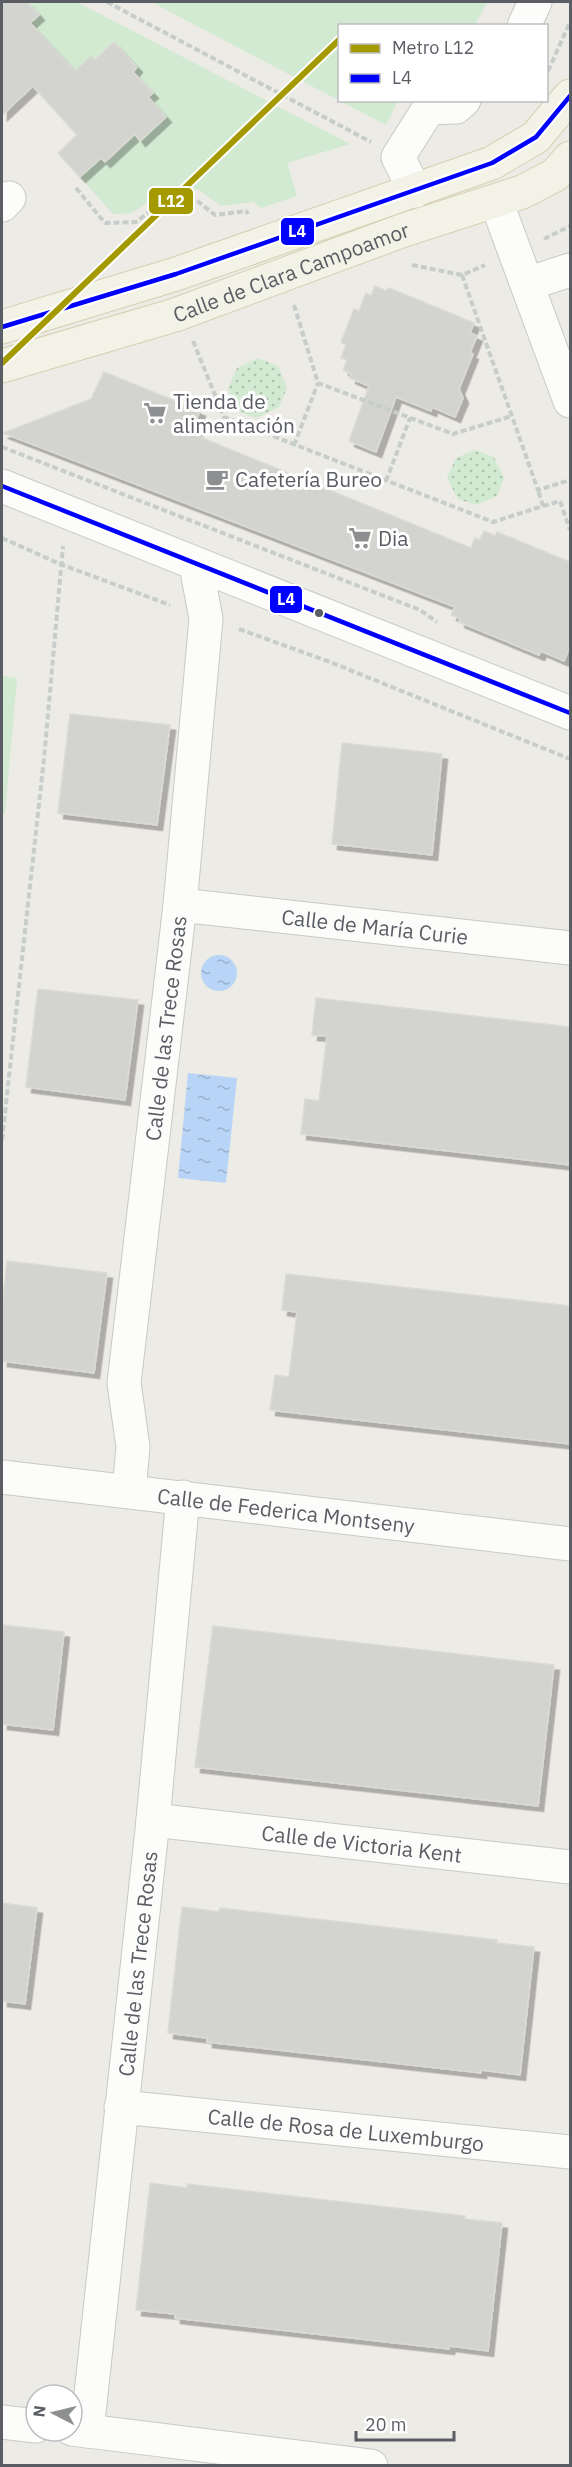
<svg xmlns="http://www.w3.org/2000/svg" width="572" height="2467" font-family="'IBM Plex Sans',sans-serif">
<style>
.park{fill:url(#park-dots)}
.garden{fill:#d2ead1}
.water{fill:url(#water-ripples)}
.building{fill:#d3d3cf;stroke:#dbdad4;stroke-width:1.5;filter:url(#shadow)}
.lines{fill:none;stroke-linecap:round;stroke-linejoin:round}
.minor-casing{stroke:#c8c9c7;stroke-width:35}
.major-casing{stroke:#d5d0b1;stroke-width:35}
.path{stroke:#c7cdca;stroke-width:4;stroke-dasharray:6 3;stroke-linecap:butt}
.minor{stroke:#fcfcfb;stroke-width:33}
.major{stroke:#f2f2e7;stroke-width:33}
.bus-1-casing{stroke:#fff;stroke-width:9}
.bus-1{stroke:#00f;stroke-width:4.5}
.metro-1-casing{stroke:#fff;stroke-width:10}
.metro-1{stroke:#a49a00;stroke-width:6}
.bus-dot{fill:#5a5d64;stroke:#fff;stroke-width:2}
.labels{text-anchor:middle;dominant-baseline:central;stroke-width:6;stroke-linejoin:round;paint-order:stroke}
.street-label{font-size:21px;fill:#5a5d64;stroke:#fff}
.poi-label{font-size:21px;fill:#5a5d64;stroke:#fff;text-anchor:start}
.line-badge{stroke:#fff;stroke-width:2}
.badge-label{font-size:16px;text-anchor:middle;font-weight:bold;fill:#fff}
</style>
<defs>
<pattern id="park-dots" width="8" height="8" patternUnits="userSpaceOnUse" patternTransform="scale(1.5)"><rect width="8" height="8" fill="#d2ead1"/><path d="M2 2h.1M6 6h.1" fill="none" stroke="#adc1ad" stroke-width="1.8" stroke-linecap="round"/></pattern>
<pattern id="water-ripples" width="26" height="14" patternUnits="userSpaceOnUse" patternTransform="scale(1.5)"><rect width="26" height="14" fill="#b8d5f7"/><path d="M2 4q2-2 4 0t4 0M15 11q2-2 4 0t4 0" fill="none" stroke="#99b0cc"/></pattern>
<filter id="shadow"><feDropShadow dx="5.5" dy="5.5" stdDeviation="0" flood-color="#0004"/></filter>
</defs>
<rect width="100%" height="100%" fill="#ecebe5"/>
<g class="park">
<path d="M258 358 278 366 287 388 279 407 256 418 238 411 228 389 237 368Z"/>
<path d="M475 450 494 457 504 478 497 496 476 505 458 499 447 478 456 458Z"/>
</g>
<g class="garden">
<path d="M27 2H77L350 144 287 163 297 196 261 208 253 202 221 206 198 189 151 200 132 213 113 214 80 177 101 158 105 162 119 149 130 130 140 140 166 116 148 97 152 93 129 75 137 67 115 42 95 60 91 56 76 70 71 80 27 26 39 15Z"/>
<path d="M151 2H487L475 25 340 26V100L398 101 386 125Z"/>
<path d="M2 676 17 678 5 814H2Z"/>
</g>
<g class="water">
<circle cx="219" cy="973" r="18"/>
<path d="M188 1073 237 1078 226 1183 178 1178Z"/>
</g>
<g class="building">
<path d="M2 2H27L39 15 30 23 75 71 91 56 95 60 114 42 137 67 133 72 153 93 148 97 166 117 140 141 135 134 105 162 101 158 80 177 58 153 77 135 33 86 2 115Z"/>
<path d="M375 286 386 291 389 288 474 323 470 333 477 336 470 353 473 354 459 389 463 398 455 417 432 407 431 411 396 397 376 452 349 441 369 386 350 378 351 374 343 370 347 360 341 358 346 345 341 342 354 309 359 311 366 293 371 296Z"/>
<path d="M104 372 200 411 195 423 199 425 195 435 471 548 475 538 480 540 484 531 495 536 497 532 570 562V646L564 661 541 651 539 655 459 622 460 618 451 615 455 607 3 433 91 399Z"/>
<path d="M70 714 170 725 157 825 58 813Z"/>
<path d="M342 743 442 754 432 855 332 844Z"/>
<path d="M38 989 138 1000 125 1100 26 1087Z"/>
<path d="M316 998 570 1027V1165L301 1134 305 1099 319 1101 327 1036 312 1035Z"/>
<path d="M7 1261 107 1273 94 1373 2 1361V1308Z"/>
<path d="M286 1274 570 1306V1444L270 1410 275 1375 289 1377 297 1312 282 1310Z"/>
<path d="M2 1625 64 1632 53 1730 2 1724Z"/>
<path d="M213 1626 554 1665 538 1806 195 1767Z"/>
<path d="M2 1903 37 1908 25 2004 2 2001Z"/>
<path d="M182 1907 219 1912 220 1908 497 1940V1943L534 1947 520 2075 481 2070V2073L207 2042V2038L168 2033Z"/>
<path d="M150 2183 187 2188V2184L465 2216V2219L502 2223 488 2351 450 2346 449 2349 175 2318V2314L136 2310Z"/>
</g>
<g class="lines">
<g class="minor-casing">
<g id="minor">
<path d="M524 26 535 2"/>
<path d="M415 191 398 157 429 108 456 107 464 100"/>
<path d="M496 201 570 401"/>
<path d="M2 205 9 198"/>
<path d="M527 284 570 270"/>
<path d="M2 486 570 713"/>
<path id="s1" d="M180 905 570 948"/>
<path id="s2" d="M2 1477 570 1544"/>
<path id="s3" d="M129 1491 133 1447 124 1383 180 905 206 619 196 565"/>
<path id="s4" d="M153 1820 570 1867"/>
<path id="s5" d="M121 2107 570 2152"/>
<path d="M2 2422 36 2426"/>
<path d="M72 2429 371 2466"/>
<path id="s6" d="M87 2431 153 1820 183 1497"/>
</g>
</g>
<g class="major-casing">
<g id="major">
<path d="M2 327 176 274 492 163 536 137 570 96"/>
<path id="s7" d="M2 366 175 315 404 230 522 192 555 175 570 158"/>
</g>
</g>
<g class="path">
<path d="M107 2 371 142"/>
<path d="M548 71 570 22"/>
<path d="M76 188 105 223 136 222 154 208 195 199 215 215 246 211 248 214"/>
<path d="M544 239 570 226"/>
<path d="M412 265 462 275 485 265"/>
<path d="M462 275 538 490 570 480"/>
<path d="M294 305 318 383 453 434 512 416"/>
<path d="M193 341 224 417 493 522 543 506 538 490"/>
<path d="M294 445 318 383"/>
<path d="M2 447 420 610 437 622"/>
<path d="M386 481 410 418"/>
<path d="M543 506 560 501 570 530"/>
<path d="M2 538 60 564 170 605"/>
<path d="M239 629 330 662 570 759"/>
<path d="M2 1140 44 759 63 546"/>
</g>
<use href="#minor" class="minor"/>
<use href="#major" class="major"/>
<g class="bus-1-casing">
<g id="bus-1">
<path d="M2 327 176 274 492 163 536 137 570 96"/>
<path d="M2 486 570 713"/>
</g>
</g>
<use href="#bus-1" class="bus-1"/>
<g class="metro-1-casing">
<path id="metro-1" d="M2 363 340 39"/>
</g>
<use href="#metro-1" class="metro-1"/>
</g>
<defs>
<g id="supermarket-bare" transform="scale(1.8)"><path d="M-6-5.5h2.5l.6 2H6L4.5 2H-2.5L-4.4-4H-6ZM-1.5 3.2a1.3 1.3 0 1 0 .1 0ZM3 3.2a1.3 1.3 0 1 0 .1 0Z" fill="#8d8f91" stroke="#fff" stroke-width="2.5" paint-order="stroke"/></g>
<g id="cafe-bare" transform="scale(1.8)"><path d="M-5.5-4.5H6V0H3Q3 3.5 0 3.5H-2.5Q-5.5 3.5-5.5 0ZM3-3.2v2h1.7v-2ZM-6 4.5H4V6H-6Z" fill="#8d8f91" stroke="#fff" stroke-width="2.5" paint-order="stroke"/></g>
</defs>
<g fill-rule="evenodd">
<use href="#supermarket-bare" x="155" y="413"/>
<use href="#cafe-bare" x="217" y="479"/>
<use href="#supermarket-bare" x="360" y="538"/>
</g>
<circle class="bus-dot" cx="319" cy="613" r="5"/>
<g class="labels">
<g class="street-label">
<text stroke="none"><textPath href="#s7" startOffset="304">Calle de Clara Campoamor</textPath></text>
<text stroke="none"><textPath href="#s1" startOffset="196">Calle de María Curie</textPath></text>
<text stroke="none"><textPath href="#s3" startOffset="466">Calle de las Trece Rosas</textPath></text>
<text stroke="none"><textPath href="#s2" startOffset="286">Calle de Federica Montseny</textPath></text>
<text stroke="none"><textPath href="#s4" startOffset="210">Calle de Victoria Kent</textPath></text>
<text stroke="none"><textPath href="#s6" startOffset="470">Calle de las Trece Rosas</textPath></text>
<text stroke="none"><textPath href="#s5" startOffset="226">Calle de Rosa de Luxemburgo</textPath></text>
</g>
<g class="poi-label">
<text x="173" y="401">Tienda de<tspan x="173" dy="24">alimentación</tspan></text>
<text x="235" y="479">Cafetería Bureo</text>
<text x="378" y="538">Dia</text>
</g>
</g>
<g class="line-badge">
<rect x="148" y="187" width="46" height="28" rx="6" fill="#a49a00"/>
<rect x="280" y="217" width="35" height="29" rx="6" fill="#00f"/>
<rect x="269" y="585" width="34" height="29" rx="6" fill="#00f"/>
</g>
<g class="badge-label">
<text x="171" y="207">L12</text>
<text x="297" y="237">L4</text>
<text x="286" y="605">L4</text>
</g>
<rect width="572" height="2467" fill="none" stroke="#5a5d64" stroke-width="6"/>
<rect x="338" y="24" width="210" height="78" fill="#ffffff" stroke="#bdbec1" stroke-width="1.5"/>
<rect x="350" y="44" width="30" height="9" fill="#a49a00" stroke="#bdbec1" stroke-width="1.5"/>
<text x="392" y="54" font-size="18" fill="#5a5d64">Metro L12</text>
<rect x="350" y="74" width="30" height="9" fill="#0000ff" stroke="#bdbec1" stroke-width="1.5"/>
<text x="392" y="84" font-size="18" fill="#5a5d64">L4</text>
<g transform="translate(54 2413) rotate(277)"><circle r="28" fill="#ffffff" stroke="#bdbec1" stroke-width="1.5"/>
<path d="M0-4.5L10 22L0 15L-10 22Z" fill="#8d8f91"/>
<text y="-9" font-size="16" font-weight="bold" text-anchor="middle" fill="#5a5d64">N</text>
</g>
<path d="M356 2431v9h98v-9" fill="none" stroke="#5a5d64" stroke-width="3"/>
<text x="365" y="2431" font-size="18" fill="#5a5d64" stroke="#ffffff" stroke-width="4.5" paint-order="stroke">20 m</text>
</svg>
